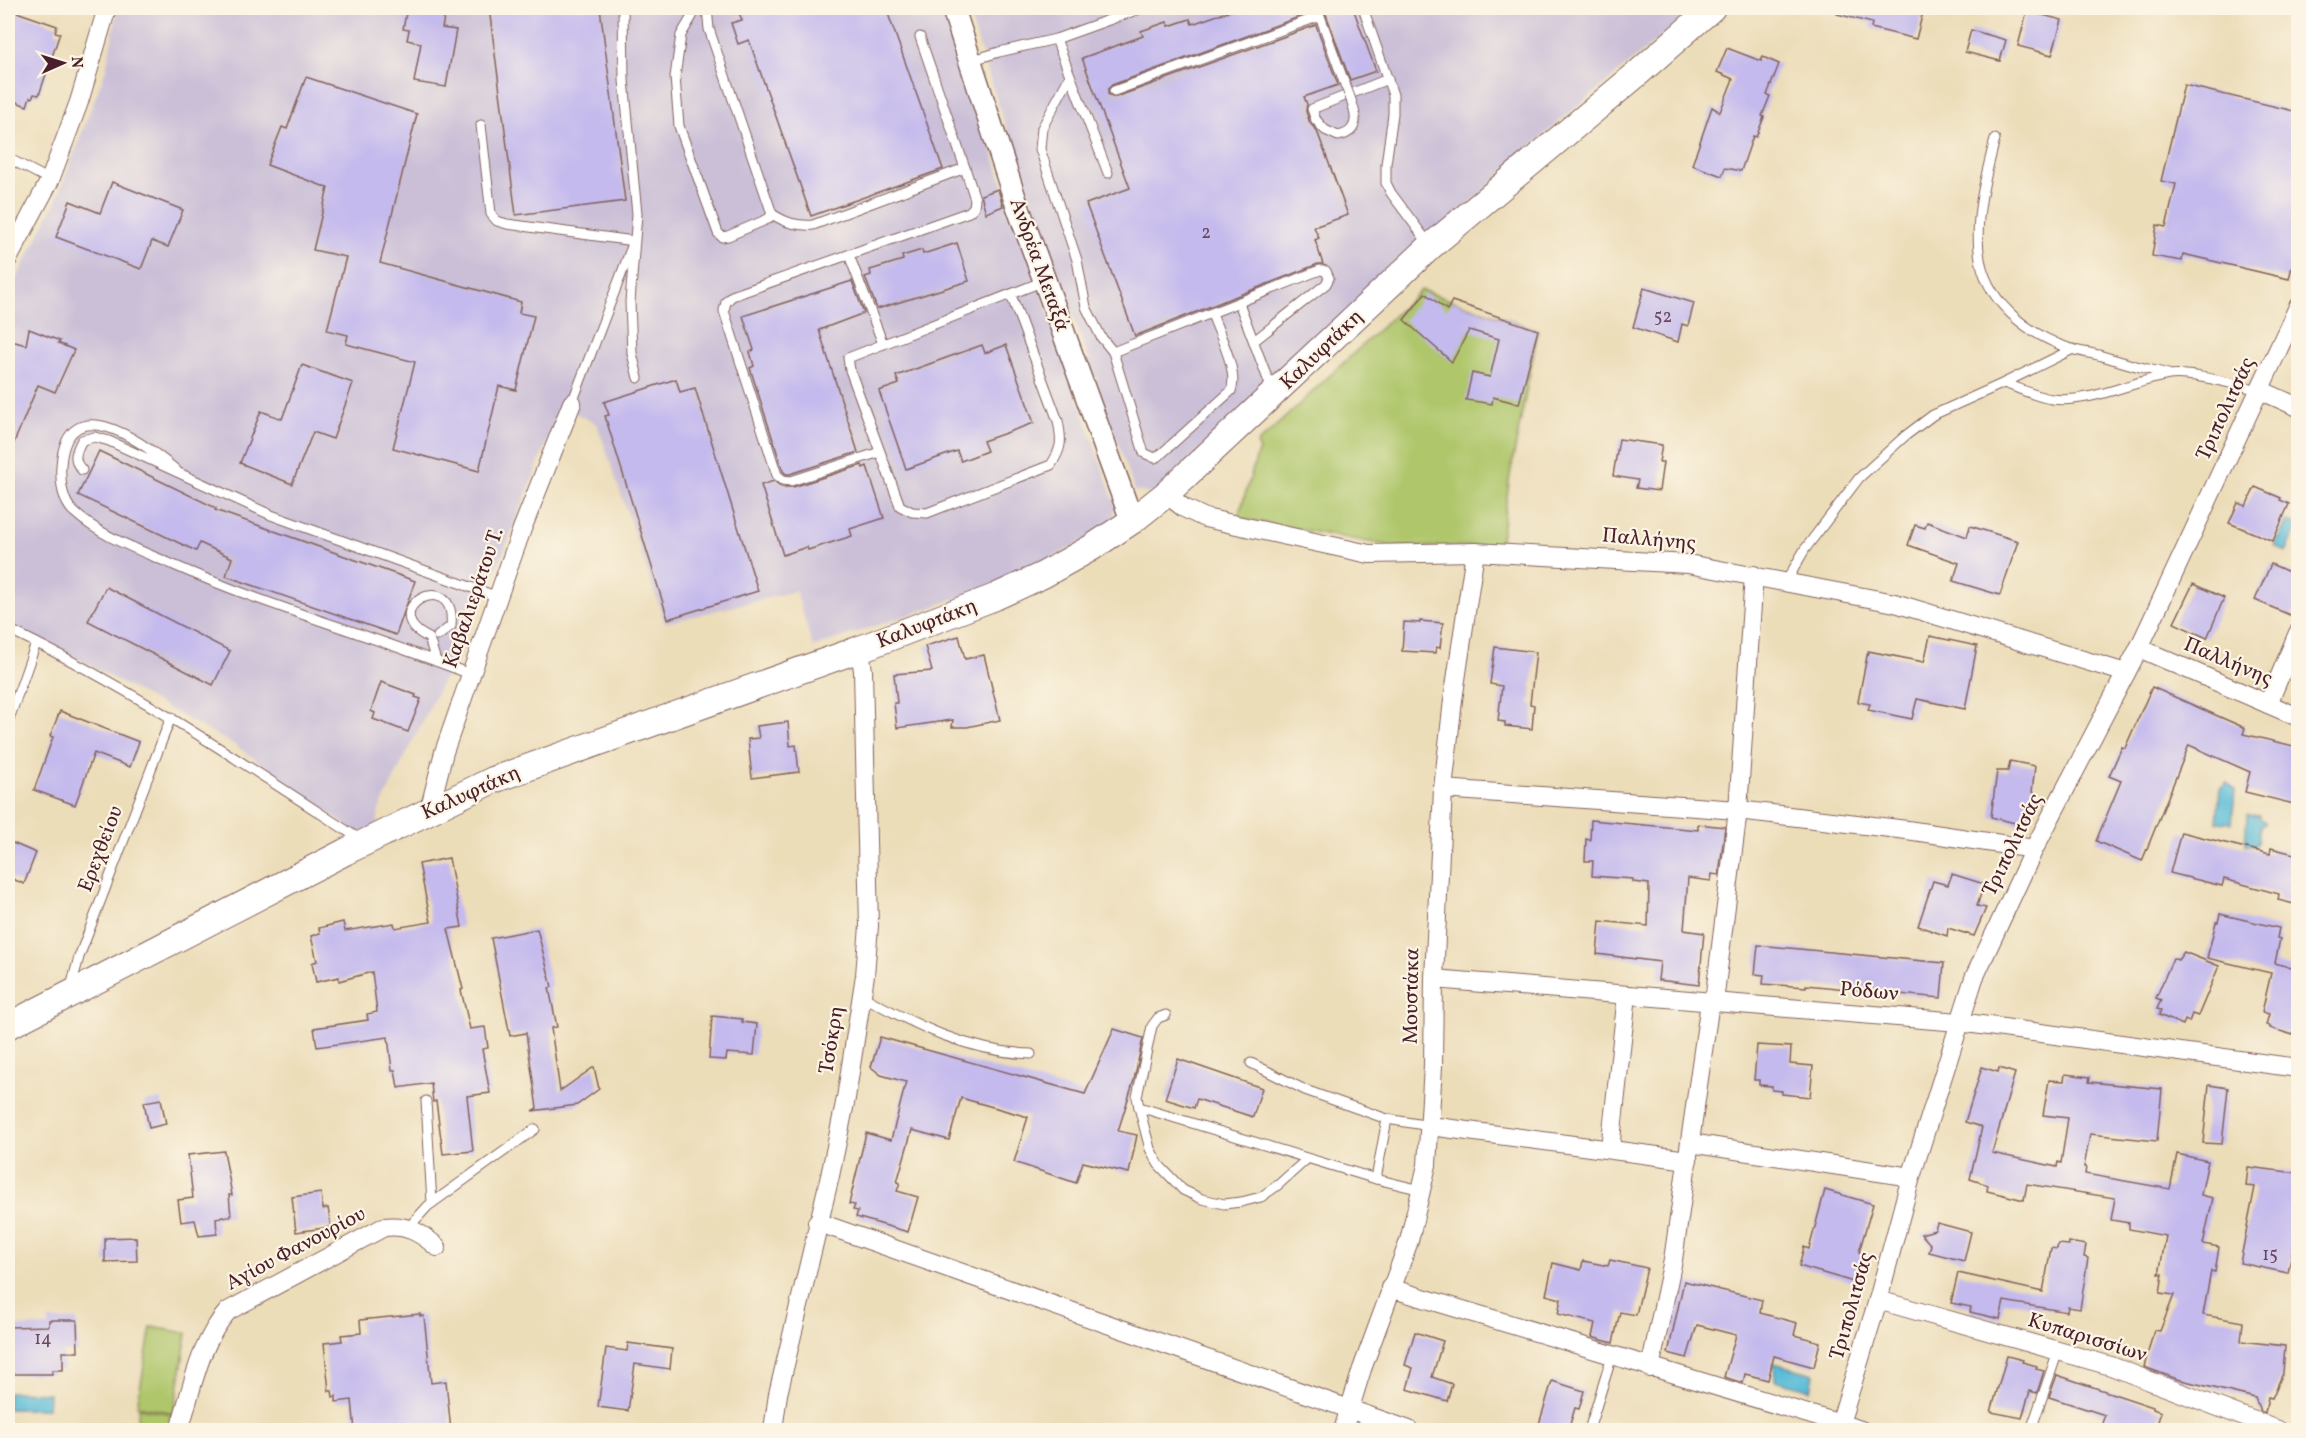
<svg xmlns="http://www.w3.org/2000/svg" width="2306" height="1438" font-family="Vollkorn,serif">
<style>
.industrial{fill:#cabfd7}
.green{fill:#afc66a;stroke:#7c724a;stroke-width:1.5}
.water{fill:#59bcd8;stroke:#526e82;stroke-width:1.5}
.building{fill:#c4baed}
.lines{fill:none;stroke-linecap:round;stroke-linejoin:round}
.service-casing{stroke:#83625d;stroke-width:11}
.minor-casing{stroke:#83625d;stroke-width:20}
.tertiary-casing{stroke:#83625d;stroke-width:25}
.secondary-casing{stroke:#83625d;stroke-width:28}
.service{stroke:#fff;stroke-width:9}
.minor{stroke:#fff;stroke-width:18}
.tertiary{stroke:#fff;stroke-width:22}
.secondary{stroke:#fff;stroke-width:26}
.service-bridge-casing{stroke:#83625d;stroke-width:11;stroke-linecap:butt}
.service-bridge{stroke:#fff;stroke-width:9}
.labels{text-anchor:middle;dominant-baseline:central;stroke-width:4.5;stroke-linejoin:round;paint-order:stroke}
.number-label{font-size:18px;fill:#68465c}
.street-label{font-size:21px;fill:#4a1f2b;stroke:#fcf5e5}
</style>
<rect width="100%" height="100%" fill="#fcf5e5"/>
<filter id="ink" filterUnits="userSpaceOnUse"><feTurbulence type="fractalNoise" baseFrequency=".0167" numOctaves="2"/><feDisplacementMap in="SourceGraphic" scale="12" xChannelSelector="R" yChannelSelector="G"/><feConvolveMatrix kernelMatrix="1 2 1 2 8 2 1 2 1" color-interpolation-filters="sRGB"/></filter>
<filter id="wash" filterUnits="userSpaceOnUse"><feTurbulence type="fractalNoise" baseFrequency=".008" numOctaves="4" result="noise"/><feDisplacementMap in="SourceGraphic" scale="24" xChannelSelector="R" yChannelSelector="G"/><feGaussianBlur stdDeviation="1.35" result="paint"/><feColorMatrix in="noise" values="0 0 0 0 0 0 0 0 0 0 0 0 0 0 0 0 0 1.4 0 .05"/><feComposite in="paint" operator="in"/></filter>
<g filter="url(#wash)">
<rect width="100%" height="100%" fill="#ecddb9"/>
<g class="industrial">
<path d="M118 8H942L1115 504 1113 525 1053 557 973 593 813 647 796 591 665 623 597 424 561 406 495 574 379 810 377 825 358 834 238 747 76 658 8 625V295L56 201 106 69Z"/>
<path d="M967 8H1695L1547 132 1153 494 1135 491 1000 110Z"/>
</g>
<g class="green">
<path d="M1421 290 1538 330 1510 475 1500 546 1396 547 1238 518 1259 449 1257 444Z"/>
<path d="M151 1327 187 1333 174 1413 137 1406Z"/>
<path d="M139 1408 173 1414 170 1430H136Z"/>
</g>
<g class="water">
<path d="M2287 521 2298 526 2286 552 2275 546Z"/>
<path d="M2227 783 2235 790 2232 823 2217 822 2220 788Z"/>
<path d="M2247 815 2260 816V819L2265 822V824L2260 826 2258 843 2254 846 2245 845Z"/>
<path d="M1774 1363 1814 1374 1811 1390 1775 1380Z"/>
<path d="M8 1392 49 1393 48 1409H8Z"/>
</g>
<g id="blocks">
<g class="building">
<path d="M407 8H446L442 28 456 30 446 87 414 82 421 43 407 40 409 30 403 29Z"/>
<path d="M489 8H600L625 201 516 215Z"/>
<path d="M737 8H886L943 169 811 216 749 40 738 44 731 23 742 20Z"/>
<path d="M1238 8H1353L1376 71 1350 80 1326 14 1324 11 1318 10 1112 85 1108 89V94L1112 97H1116L1316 25 1338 85 1304 97 1307 104 1306 111 1310 123 1317 131 1348 215 1314 227 1319 238 1315 240 1323 264H1318L1135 336 1086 204 1130 188 1082 58 1143 36 1141 31 1167 22 1169 26 1190 19 1192 24Z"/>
<path d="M1838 8H1924L1916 39 1871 28 1872 23 1837 14Z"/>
<path d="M8 9 57 26 55 32 60 33 39 95 34 94 32 98 30 97 27 106 8 99Z"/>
<path d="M2027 11 2062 20 2052 55 2018 46Z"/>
<path d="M1971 30 2006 40 2000 61 1965 52Z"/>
<path d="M1727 48 1761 61 1763 57 1779 64 1767 95 1770 96 1762 116 1764 117 1756 137 1753 136 1741 171 1725 168 1722 176 1692 165 1712 107 1720 112 1733 79 1717 72Z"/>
<path d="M306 77 417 114 380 263 521 302 519 313 534 316 516 390 499 386 479 471 393 448 415 362 346 344 348 335 327 330 346 257 313 250 328 188 267 165 282 127 287 129Z"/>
<path d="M2184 85 2298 112V241L2289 279 2183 254 2182 261 2152 256 2157 225 2166 227 2176 184 2161 181Z"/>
<path d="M112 182 183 210 168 247 152 241 141 269 56 237 70 201 100 213Z"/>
<path d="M998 189 1003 206 986 213 981 195Z"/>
<path d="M957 243 969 281 877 309 865 277 871 275 870 270 903 260 902 256 922 250 923 254Z"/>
<path d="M852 281 864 313 819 330 858 452 790 474H786L783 471 750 368 754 366 750 352 754 350 743 316Z"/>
<path d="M1644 288 1694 303 1688 326 1682 324 1678 342 1633 327Z"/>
<path d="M1425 293 1447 310 1452 301 1538 330 1519 404 1493 397 1492 404 1466 400 1472 373 1490 377 1499 339 1469 330 1452 362 1404 320Z"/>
<path d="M29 329 60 341 58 343 74 350 55 392 38 385 8 457V340L26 345Z"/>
<path d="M982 345 985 353 1006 345 1034 423 983 441 987 451 961 461 957 451 906 469 879 391 899 384 896 376Z"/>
<path d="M302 365 353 383 333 439 313 432 292 484 240 463 261 411 282 419Z"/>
<path d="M676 379 680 392 695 388 758 591 668 619 605 416 609 415 604 402Z"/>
<path d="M1619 439 1662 445 1659 462H1663L1659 491 1636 488 1638 480 1613 476Z"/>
<path d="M99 451 216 508 215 510 415 581 396 635 226 576 232 558 200 543 196 551 78 495Z"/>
<path d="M862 465 863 468 867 466 884 518 850 529 852 536 808 550 807 547 783 555 761 485 774 481 782 487H793Z"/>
<path d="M2255 487 2281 498 2280 500 2289 504 2273 541 2229 523 2238 503 2246 506Z"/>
<path d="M1927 522 1967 537 1970 526 2018 541 2000 595 1953 581 1959 563 1908 545 1915 525 1925 528Z"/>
<path d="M2271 564 2298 576V601L2292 616 2255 600Z"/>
<path d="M2193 584 2224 598 2207 638 2174 623Z"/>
<path d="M106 587 230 651 213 685 88 621Z"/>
<path d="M1420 621 1443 623 1440 648 1436 647 1435 653 1402 651 1404 622 1420 623Z"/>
<path d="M959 636 965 659 984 655 1000 720 967 727H952L953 720 897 728 894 703H897L894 674 932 671 925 646Z"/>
<path d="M1930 636 1977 646 1965 709 1917 699 1912 719 1868 710 1870 704 1858 702 1868 651 1924 662Z"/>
<path d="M1495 647 1536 652 1530 704 1534 705 1532 729 1505 726V722L1498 721 1502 686 1490 684Z"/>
<path d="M381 682 416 695 415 697 421 699 408 732 373 719 375 713 371 711Z"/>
<path d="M2152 687 2245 728 2243 734 2298 747V805L2245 792 2250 772 2189 745 2142 861 2096 841 2121 781 2109 776 2122 747 2125 748Z"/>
<path d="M60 711 139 742 130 767 94 753 75 805 34 790 53 737 50 736Z"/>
<path d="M788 722 790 746 796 745 799 772 752 778 748 739 759 738 757 726Z"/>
<path d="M2010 761 2035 766 2032 792 2038 794 2023 825 1991 817 1997 771H2008Z"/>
<path d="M1591 820 1698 830V824L1725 827 1719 875 1712 874 1711 881 1688 878 1684 930 1704 933 1699 985 1658 980 1660 962 1597 954 1600 921 1648 926 1649 884 1633 882V879L1592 876 1593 861H1585L1586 839 1590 840Z"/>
<path d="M2181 832 2270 854 2271 848 2298 855V905L2278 900 2279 894 2224 879 2222 886 2170 873Z"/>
<path d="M8 841 36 853 24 884 8 877Z"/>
<path d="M449 858 462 927 448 929 463 989 461 990 470 1029 485 1027 488 1048 482 1049 490 1093 467 1096 473 1151 443 1154 436 1101 433 1102 431 1083 398 1088 395 1070H392L388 1037 317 1047 314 1028 368 1020 367 1014 377 1012 372 972 339 981V977L316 982 312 963 317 961 311 936 320 933 319 928 343 922 345 931 394 923 395 928 431 922 419 864Z"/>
<path d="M1952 874 1984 884 1977 906 1986 908 1974 936 1948 928 1947 936 1918 926 1933 881 1948 885Z"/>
<path d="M2220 914 2279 928 2277 938 2280 939 2275 963 2298 970V1033L2294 1032 2293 1035 2270 1028V1026L2266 1025 2269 1014 2262 1012 2271 973 2207 958 2216 922H2218Z"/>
<path d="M537 929 552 987 549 988 557 1027 551 1028 560 1091 594 1067 599 1089 577 1105 532 1111 537 1108 526 1033 510 1036 491 938Z"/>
<path d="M1758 945 1944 963 1941 998 1806 985V987L1763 984 1764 975 1755 974Z"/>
<path d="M2184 952 2219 966 2198 1016 2192 1014 2189 1022 2185 1020 2183 1025 2159 1015 2161 1010 2157 1009 2161 1000 2156 998 2173 958 2178 960Z"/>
<path d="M712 1016 742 1019V1022L757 1024 754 1055 727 1053 726 1060 709 1059Z"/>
<path d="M1114 1029 1143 1038 1134 1080 1118 1131 1137 1135 1129 1173 1083 1162 1076 1183 1014 1162 1028 1117 961 1098 949 1140 912 1130 897 1182 900 1183 897 1191 918 1197 908 1232 856 1217 858 1211 853 1210 855 1205 849 1204 866 1133 891 1140 906 1082 881 1075 871 1067 880 1037 1085 1094Z"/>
<path d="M1757 1045 1791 1047 1790 1064 1813 1066 1810 1097 1782 1094V1091L1772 1090V1086L1759 1085V1080H1754Z"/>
<path d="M1178 1059 1262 1088 1253 1117 1197 1099 1194 1108 1165 1099Z"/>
<path d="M1982 1067 1998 1072 1999 1068 2015 1073 1992 1153 2057 1167 2058 1162 2061 1163 2068 1118 2043 1115 2049 1080 2064 1081 2065 1074 2090 1077 2089 1082 2162 1089 2157 1141 2090 1134 2084 1167H2086L2085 1174 2170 1189 2177 1154 2208 1161 2201 1195 2213 1198 2203 1244 2219 1247 2215 1272 2211 1271 2203 1315 2243 1322 2241 1341 2285 1346 2283 1373 2272 1398 2268 1397 2265 1413 2260 1411 2255 1398 2177 1379 2144 1367 2154 1330 2160 1331 2174 1295 2160 1293 2163 1274H2159L2166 1236 2129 1229V1223L2111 1220 2115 1198 2027 1184 2024 1200 1987 1191 1988 1185 1970 1179 1982 1127 1965 1122Z"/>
<path d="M2209 1085 2228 1088 2222 1144 2203 1143Z"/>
<path d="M161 1099 166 1124 149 1128 144 1102Z"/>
<path d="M224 1151 232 1195H229L231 1216 216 1218 217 1234 199 1236 195 1220 181 1222 178 1200 193 1198 188 1155Z"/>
<path d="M2248 1167 2298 1173V1223L2288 1273 2240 1263 2255 1187 2246 1186Z"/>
<path d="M1825 1190 1873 1204 1859 1252 1865 1254 1857 1283 1799 1266 1804 1247 1809 1249Z"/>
<path d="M321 1193 323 1209 328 1208 331 1227 296 1232 292 1197Z"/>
<path d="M1937 1223 1971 1232 1964 1261 1929 1252 1931 1245 1921 1234 1935 1230Z"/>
<path d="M136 1237 137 1261 105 1262V1238Z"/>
<path d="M2069 1242 2086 1245 2084 1257 2088 1258 2080 1309 2068 1307 2067 1312 2004 1301 2000 1319 1970 1312 1971 1307 1951 1303 1958 1273 2043 1292 2051 1248 2057 1249 2058 1244 2069 1245Z"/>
<path d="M1610 1260 1647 1268 1636 1315 1620 1312 1613 1343 1592 1337 1595 1323 1558 1314 1561 1299 1546 1295 1553 1263 1581 1270 1583 1261 1608 1266Z"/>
<path d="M1684 1281 1762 1300 1760 1313 1797 1323 1794 1335 1820 1342 1814 1367 1774 1356 1768 1380 1745 1374 1743 1383 1724 1377 1736 1335 1697 1325 1687 1358 1668 1353Z"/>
<path d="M420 1314V1316H424L431 1383 446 1381 451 1431H355L352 1400 336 1402V1396L333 1397 332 1391H329L324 1343 342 1341 341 1335 361 1333 360 1320Z"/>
<path d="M49 1320H77L78 1352H63V1370H52V1374H8V1327L49 1326Z"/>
<path d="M1415 1332 1443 1341 1432 1377 1452 1384 1447 1401 1407 1389 1413 1368 1405 1365Z"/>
<path d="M628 1343 672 1349 670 1369 635 1364 628 1411 598 1407 606 1348 627 1351Z"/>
<path d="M2007 1356 2023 1360 2022 1362 2037 1366 2036 1369 2044 1371 2037 1393 2030 1391 2022 1418 1991 1412Z"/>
<path d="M2057 1375 2153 1407V1409L2161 1412 2155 1431H2099L2105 1415 2049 1397Z"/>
<path d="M1552 1381 1584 1391 1579 1409 1575 1408 1568 1431H1537Z"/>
</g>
</g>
</g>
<g filter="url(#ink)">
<use href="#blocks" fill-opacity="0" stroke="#83625d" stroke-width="1.5"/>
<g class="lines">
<g class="service-casing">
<g id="service">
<path d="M623 8 624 80 637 214 630 302 632 353 638 378"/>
<path d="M697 8 681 35 675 77 679 126 718 233 722 237 728 236 768 219 772 214 709 29 707 8"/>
<path d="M1363 8 1393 95V114L1386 164V183L1391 193 1429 244"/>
<path d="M1056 39 1108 173"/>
<path d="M970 61 999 52 1056 39 1142 8"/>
<path d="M1070 76 1042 128 1040 149 1077 260 1086 307 1101 337 1113 352 1144 453 1155 458 1160 455 1231 391C1239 372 1219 334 1212 314"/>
<path d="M1114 91 1320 16 1344 82"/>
<path d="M1316 120 1312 109 1388 79"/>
<path d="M481 125 491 214 497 221 507 224 634 241 572 403"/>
<path d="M1995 139C1986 176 1975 213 1979 252 1984 301 2027 334 2071 349 2081 352 2092 353 2102 356 2124 363 2146 369 2168 374"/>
<path d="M8 158 50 180"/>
<path d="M772 214C786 223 797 226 813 225L965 168"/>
<path d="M849 255 883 344"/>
<path d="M1011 295 1058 421C1062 441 1062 448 1051 465L927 513 912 512 900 506 850 370 848 358 1044 281"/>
<path d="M1239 303 1272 390"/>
<path d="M1113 352 1320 270 1326 271 1329 278 1326 284 1254 341"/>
<path d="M2004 383 2073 349"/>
<path d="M880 452 791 481 783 480 777 475 724 311 726 302 732 296 969 212 974 207 975 199 965 168 920 37"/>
<path d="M82 470C72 460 76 451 82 440L95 437 109 441 271 515 498 597"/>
<path d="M176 470C144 443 67 386 61 465 60 480 62 502 74 512 100 536 137 549 169 563 268 607 372 635 472 675"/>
<path d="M1786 582 1805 549 1859 478 1905 436 1933 415 2004 383C2019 388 2036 397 2052 399 2089 404 2133 381 2169 375 2192 372 2236 385 2260 390"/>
<path d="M8 629C132 688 246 765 361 840"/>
<path d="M436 661 429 638C372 610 457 565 451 626L438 636"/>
<path d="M8 722 36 643"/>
<path d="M71 987 79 957 171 717"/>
<path d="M862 996C916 1025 968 1052 1031 1054"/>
<path d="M1166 1015 1158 1018 1152 1026 1137 1097 1139 1107 1150 1149 1159 1165 1183 1190 1202 1199 1224 1204 1241 1202 1261 1197 1278 1185 1307 1159"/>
<path d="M1251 1063 1305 1090 1387 1119 1430 1126"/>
<path d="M426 1101 432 1203"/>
<path d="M1139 1107 1376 1179 1421 1190"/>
<path d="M1376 1179 1387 1119"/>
<path d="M408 1228 428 1206 535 1129"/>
<path d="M1589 1430 1612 1356"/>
<path d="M2031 1430 2058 1351"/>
</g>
</g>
<g class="minor-casing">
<g id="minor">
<path d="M8 259 50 180 79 102 107 8"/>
<path d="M2260 390 2298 407"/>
<path d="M1166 494 1184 508 1205 518 1369 554 1475 552 1688 564 1895 603 2126 673"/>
<path d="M2139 648 2298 717"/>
<path d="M2268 704 2298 633"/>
<path d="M1443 789 1738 810 1907 830 2034 849"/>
<path d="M429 811 444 752 498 597 522 529 572 403"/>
<path d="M1434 979 1959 1022 2298 1068"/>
<path d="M1714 1002 1738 810 1754 575"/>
<path d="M1430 1126 1688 1160"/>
<path d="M1690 1143 1911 1177"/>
<path d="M1610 1149 1627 995"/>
<path d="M817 1222 1409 1430"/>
<path d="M1390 1288 1861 1430"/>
<path d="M1878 1300 2111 1366 2278 1430"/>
<path d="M1650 1368 1673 1260 1710 1002"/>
<path d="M179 1430C192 1390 199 1343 228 1311L384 1227C407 1224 421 1233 437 1247"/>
<path d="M773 1430 778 1394 830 1176 846 1098 865 975 869 926 863 671 860 649"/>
<path d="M1343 1430 1362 1369 1409 1241 1427 1165 1433 1066 1434 979 1443 789 1453 700 1475 552"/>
<path d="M1838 1430 1878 1300 1911 1177 1974 978 2034 849 2139 648 2298 307"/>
<path d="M2298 1430V1428"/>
</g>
</g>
<g class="tertiary-casing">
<path id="tertiary" d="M953 8 1015 199 1132 521"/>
</g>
<g class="secondary-casing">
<path id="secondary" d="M8 1026 345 852 493 780 860 649 995 597 1043 575 1091 548 1132 521 1166 494 1431 246 1637 74 1712 8"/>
</g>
<use href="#service" class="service"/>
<use href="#minor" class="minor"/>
<use href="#tertiary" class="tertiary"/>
<use href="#secondary" class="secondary"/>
<g class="service-bridge-casing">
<path id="service-bridge" d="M1316 120 1325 130 1338 136C1368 131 1351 100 1344 82"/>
</g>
<use href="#service-bridge" class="service-bridge"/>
</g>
</g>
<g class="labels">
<g class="number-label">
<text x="1206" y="233">2</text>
<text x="1663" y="317">52</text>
<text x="2270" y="1255">15</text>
<text x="43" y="1339">14</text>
</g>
<g class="street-label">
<text transform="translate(1039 265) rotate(70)">Ανδρέα Μεταξά</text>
<text transform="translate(1322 350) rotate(-44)">Καλυφτάκη</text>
<text transform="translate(2226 409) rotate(-65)">Τριπολιτσάς</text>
<text transform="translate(1649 540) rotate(5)">Παλλήνης</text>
<text transform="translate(474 598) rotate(-71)">Καβαλιεράτου Τ.</text>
<text transform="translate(927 624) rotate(-21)">Καλυφτάκη</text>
<text transform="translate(2228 662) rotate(23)">Παλλήνης</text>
<text transform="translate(471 793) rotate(-24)">Καλυφτάκη</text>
<text transform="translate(2013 845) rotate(-64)">Τριπολιτσάς</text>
<text transform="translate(101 849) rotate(-69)">Ερεχθείου</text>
<text transform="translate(1869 992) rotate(5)">Ρόδων</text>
<text transform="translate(1412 996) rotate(-89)">Μουστάκα</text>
<text transform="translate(832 1040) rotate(-81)">Τσόκρη</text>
<text transform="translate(296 1249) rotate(-28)">Αγίου Φανουρίου</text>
<text transform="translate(1852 1306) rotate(-74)">Τριπολιτσάς</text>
<text transform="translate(2087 1338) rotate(17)">Κυπαρισσίων</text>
</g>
</g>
<rect width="2306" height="1438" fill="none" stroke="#fcf5e5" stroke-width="30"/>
<g transform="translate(63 63) rotate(87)" stroke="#fcf5e5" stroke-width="4.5" paint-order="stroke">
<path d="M0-4.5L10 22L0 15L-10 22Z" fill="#4a1f2b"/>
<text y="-9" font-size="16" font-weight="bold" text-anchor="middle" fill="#4a1f2b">N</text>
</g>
</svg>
